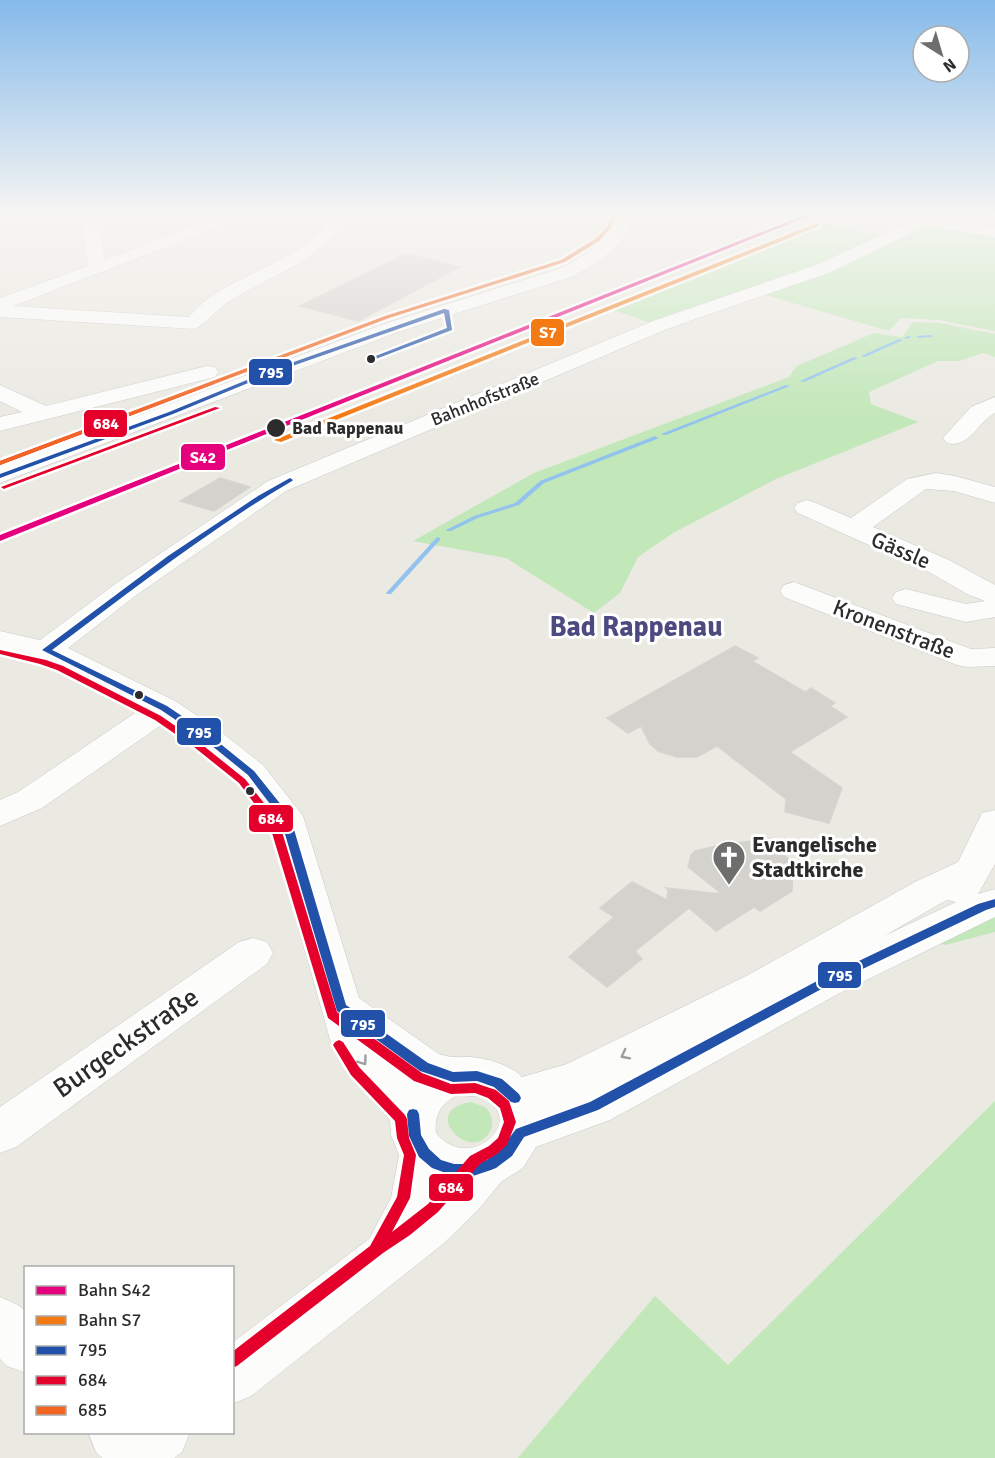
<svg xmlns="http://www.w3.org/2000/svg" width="995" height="1458" font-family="Signika,sans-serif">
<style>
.green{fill:#c2e7b9}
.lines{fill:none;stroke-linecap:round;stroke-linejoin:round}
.stream{fill:#92c2ee;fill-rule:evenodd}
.building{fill:#d3d2cd;stroke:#d5d4ce;stroke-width:1.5}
.minor-casing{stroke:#c8c8c7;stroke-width:1}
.minor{fill:#fcfcfb;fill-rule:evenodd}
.bus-1-casing{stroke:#fff;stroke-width:5}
.bus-2-casing{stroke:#fff;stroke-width:5}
.bus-3-casing{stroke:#fff;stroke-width:5}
.bus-1{fill:#2251aa;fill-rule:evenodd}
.bus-2{fill:#e4002b;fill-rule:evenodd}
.bus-3{fill:#f26522;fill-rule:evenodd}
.rail-1-casing{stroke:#fff;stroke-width:5}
.rail-2-casing{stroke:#fff;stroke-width:5}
.rail-1{fill:#e5007d;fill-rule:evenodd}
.rail-2{fill:#f47a14;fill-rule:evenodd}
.oneway{stroke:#9e9e9e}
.bus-dot{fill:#2c2c2c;stroke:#fff;stroke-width:2}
.labels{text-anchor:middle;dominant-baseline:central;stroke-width:6;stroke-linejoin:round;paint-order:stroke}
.far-street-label{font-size:18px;fill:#2c2c2c;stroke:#fff}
.far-stop-label{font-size:18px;font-weight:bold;fill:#2c2c2c;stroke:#fff;text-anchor:start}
.street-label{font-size:22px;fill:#2c2c2c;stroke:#fff}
.poi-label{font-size:22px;font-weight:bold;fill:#2c2c2c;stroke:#fff;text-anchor:start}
.near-street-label{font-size:27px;fill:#2c2c2c;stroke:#fff}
.district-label{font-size:28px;font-weight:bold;fill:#4c4a7f;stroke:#fff}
.line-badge{stroke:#fff;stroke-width:2}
.badge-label{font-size:16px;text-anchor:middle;font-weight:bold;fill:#fff}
</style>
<rect width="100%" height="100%" fill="#eae9e2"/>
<g class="green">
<path d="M824 222 882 237 820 265 651 323 613 310Z"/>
<path d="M929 224 995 235V331L939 320 901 318 889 331 762 294 834 269Z"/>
<path d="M913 322 940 323 995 334V357L983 353 959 361H938L869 392 871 404 918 422 776 479 673 533 638 557 620 593 594 613 506 558 413 541 534 473 789 377 797 366 874 333 902 337Z"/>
<path d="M995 914V932L945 945 936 941Z"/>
<path d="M995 1101V1458H518L655 1296 728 1365Z"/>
<path d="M471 1102 485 1107C491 1113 494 1120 491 1129 474 1168 416 1110 471 1102Z"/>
</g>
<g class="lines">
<g class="stream">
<path d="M930 335H932V337L918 338 916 337 918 336Z"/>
<path d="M908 336 912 337 906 339 904 338Z"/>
<path d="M899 339 903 340 865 357 861 356Z"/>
<path d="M854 357 858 358 804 382 800 381Z"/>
<path d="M786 385 790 386 666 435 661 434Z"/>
<path d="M655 436 658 438 657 439 544 483 519 505 478 518 451 531H447L446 530 474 516 515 503 540 481Z"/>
<path d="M438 537 440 538V540L391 594H387L386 593 387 592 436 538Z"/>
</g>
</g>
<g class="building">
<path d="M405 254 460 267 358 321 300 306Z"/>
<path d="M220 478 250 487 214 511 180 501Z"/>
<path d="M735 646 758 658 752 661 805 692 811 688 835 703 830 706 847 717 790 752 842 788 829 823 785 812 786 799 717 746 697 757H677L658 751 650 744 641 726 628 733 607 718Z"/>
<path d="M773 838 772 846 793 862 792 891 760 911 754 907 716 931 689 908 635 951 642 959 607 987 569 957 614 917 600 908 632 882 667 900 668 890 666 888 722 894 688 867 691 855 695 851 721 845Z"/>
</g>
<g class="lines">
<g class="minor-casing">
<g id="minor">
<path d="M80 214H96L105 260 223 214H247L245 217 13 306 189 317C227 270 301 269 332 214H348C323 261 273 274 230 301 218 308 204 326 194 329L0 317V298L88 266Z"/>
<path d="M620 214H636L628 233 618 245 602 259 574 276 398 332 0 483V467L384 324 562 268 589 252 606 238Z"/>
<path d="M896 214H916L995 227V237L926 226 831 272 667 329 286 491 138 594 68 648 175 701 216 728 263 765 303 816 359 998 439 1054C457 1060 462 1055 478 1058 493 1060 511 1066 522 1077L567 1064 750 974 915 882 958 862 982 813 995 810V864L978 894 995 889V917L838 994 610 1120 536 1147 523 1168 501 1182 478 1210 443 1244 251 1396 232 1404V1343L369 1239 391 1198 399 1155 391 1135 390 1120 354 1080 331 1043 268 819 239 781 192 742 164 723 42 808 0 826V800L18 792 141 709 54 664 0 649V631L40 640 118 582 268 481 653 321 819 264 906 223 896 220 894 217ZM947 900 956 902 884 936 943 902ZM458 1095 484 1097C488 1101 494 1105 497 1110 511 1133 466 1169 436 1133 434 1115 441 1103 458 1095Z"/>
<path d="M207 366 215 367 218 372 215 377 0 431V417L22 412 0 401V385L46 406Z"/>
<path d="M995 397V413C977 422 970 449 947 443L943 438 971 407Z"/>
<path d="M936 473 955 476 995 487V503L954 491 926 489 873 527 949 560 995 585V617L966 622 896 604 892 598 896 592 906 589 966 604 985 601 967 594 929 572 798 513 794 508 798 503 807 500 816 503 851 518 907 479Z"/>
<path d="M794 582 971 649 995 648V666L968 667 957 665 784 597 780 591 784 585Z"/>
<path d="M253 938 267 942 273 953 267 964 16 1147 0 1153V1107L239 942Z"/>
<path d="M0 1297 18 1305 26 1311V1373L7 1366 0 1359Z"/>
<path d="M88 1432H190L182 1452 174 1458H102L96 1452Z"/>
</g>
</g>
<use href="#minor" class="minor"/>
<g class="bus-1-casing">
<g id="bus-1">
<path d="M444 309 449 310 452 330 373 360 368 359 447 328 444 313 275 372 173 414 0 478V474L169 412 271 370Z"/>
<path d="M290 478 293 480 292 481C208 530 130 592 52 650L167 706 207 733 254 771 290 816 346 1005 428 1063 453 1072 477 1071 502 1079 519 1094 521 1098 519 1102 515 1103 511 1102 494 1087 477 1081 453 1082 420 1071 337 1011 280 817 248 775 201 737 161 710 42 650 168 556 258 496Z"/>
<path d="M995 899V907L986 910 827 986 598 1110 524 1137 512 1156 496 1168 491 1170 473 1176H454L432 1168 419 1157 409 1136 407 1114 409 1110 413 1109 417 1110 419 1114 421 1135 429 1149 441 1160 454 1164H473L487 1160 502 1148 516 1129 590 1102 819 980 978 904Z"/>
</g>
</g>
<g class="bus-2-casing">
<g id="bus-2">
<path d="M209 383 214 384 0 465V461Z"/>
<path d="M215 407 220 408 6 488 4 489 1 487Z"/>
<path d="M0 650 46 660 63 666 161 716 200 743 245 779 279 822 337 1012 422 1073 451 1084 475 1083 496 1090 509 1101 516 1122 507 1145 497 1154 480 1164 438 1212 410 1235 383 1253 237 1366 232 1368V1352L370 1246 397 1197 404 1155 397 1138 395 1121 351 1075 333 1045 335 1042 339 1040 343 1042 359 1067 405 1115 407 1119 409 1138 416 1155 410 1198 392 1232 428 1204 470 1156 489 1146 498 1138 504 1122 500 1108 488 1098 475 1093 451 1094 414 1081 328 1018 269 823 239 783 194 747 155 720 57 670 40 664 0 654Z"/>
</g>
</g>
<g class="bus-3-casing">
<path id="bus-3" d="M613 214H617L611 228 599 241 565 262 389 318 0 465V461L385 316 561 260 595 239 607 227Z"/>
</g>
<use href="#bus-1" class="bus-1"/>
<use href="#bus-2" class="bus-2"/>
<use href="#bus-3" class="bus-3"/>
<g class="rail-1-casing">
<path id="rail-1" d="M807 214H814L0 541V535Z"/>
</g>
<g class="rail-2-casing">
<path id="rail-2" d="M817 223 819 226 281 442 274 440Z"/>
</g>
<use href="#rail-1" class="rail-1"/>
<use href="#rail-2" class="rail-2"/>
</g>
<defs><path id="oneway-chevron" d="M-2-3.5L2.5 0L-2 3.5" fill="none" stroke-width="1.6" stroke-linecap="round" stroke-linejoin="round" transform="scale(1.5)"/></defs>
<g class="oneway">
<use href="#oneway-chevron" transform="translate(625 1055) rotate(153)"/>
<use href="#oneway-chevron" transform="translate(363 1061) rotate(54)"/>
</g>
<linearGradient id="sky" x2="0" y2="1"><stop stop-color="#85baea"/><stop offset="0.51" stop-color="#f6f5f2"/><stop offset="1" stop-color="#f6f5f2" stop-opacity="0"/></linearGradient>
<rect width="995" height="418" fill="url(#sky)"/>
<defs>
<g id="church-pin" transform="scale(1.725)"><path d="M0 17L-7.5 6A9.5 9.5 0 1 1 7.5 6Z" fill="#6e6e6c" stroke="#fff"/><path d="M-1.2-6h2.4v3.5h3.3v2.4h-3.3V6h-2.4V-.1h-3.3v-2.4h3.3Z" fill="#fff"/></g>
</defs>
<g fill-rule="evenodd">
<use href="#church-pin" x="729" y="857"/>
</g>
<g class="bus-dot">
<circle cx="371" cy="359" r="5"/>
<circle cx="276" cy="428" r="10"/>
<circle cx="139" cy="695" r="5"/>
<circle cx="250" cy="791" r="5"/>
</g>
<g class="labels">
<g class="far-street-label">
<text transform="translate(485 399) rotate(-22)">Bahnhofstraße</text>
</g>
<g class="far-stop-label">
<text x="292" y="428">Bad Rappenau</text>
</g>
<g class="street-label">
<text transform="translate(901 550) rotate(23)">Gässle</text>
<text transform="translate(894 629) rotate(21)">Kronenstraße</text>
</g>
<g class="poi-label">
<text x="752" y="844">Evangelische<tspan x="752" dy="25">Stadtkirche</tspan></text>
</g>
<g class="near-street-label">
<text transform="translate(126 1043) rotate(-35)">Burgeckstraße</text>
</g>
<g class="district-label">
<text x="636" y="627">Bad Rappenau</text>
</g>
</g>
<g class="line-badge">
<rect x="530" y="318" width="35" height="29" rx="6" fill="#f47a14"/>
<rect x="248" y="358" width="45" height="28" rx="6" fill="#2251aa"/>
<rect x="83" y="409" width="45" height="29" rx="6" fill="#e4002b"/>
<rect x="180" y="443" width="46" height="28" rx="6" fill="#e5007d"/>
<rect x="176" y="717" width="46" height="29" rx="6" fill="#2251aa"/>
<rect x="248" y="804" width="46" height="29" rx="6" fill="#e4002b"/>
<rect x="817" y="961" width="45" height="28" rx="6" fill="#2251aa"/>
<rect x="340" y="1009" width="46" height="29" rx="6" fill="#2251aa"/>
<rect x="428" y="1173" width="46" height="29" rx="6" fill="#e4002b"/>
</g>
<g class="badge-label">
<text x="548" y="338">S7</text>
<text x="271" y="378">795</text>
<text x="106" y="429">684</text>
<text x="203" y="463">S42</text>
<text x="199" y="738">795</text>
<text x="271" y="824">684</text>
<text x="840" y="981">795</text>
<text x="363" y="1030">795</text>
<text x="451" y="1193">684</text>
</g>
<rect x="24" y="1266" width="210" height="168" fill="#ffffff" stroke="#ababab" stroke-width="1.5"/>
<rect x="36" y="1286" width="30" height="9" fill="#e5007d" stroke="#ababab" stroke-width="1.5"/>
<text x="78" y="1296" font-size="18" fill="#2c2c2c">Bahn S42</text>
<rect x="36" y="1316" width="30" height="9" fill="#f47a14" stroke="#ababab" stroke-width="1.5"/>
<text x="78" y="1326" font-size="18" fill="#2c2c2c">Bahn S7</text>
<rect x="36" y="1346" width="30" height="9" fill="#2251aa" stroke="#ababab" stroke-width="1.5"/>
<text x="78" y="1356" font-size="18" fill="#2c2c2c">795</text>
<rect x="36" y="1376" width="30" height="9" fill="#e4002b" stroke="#ababab" stroke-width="1.5"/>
<text x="78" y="1386" font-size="18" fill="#2c2c2c">684</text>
<rect x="36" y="1406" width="30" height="9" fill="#f26522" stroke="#ababab" stroke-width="1.5"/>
<text x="78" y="1416" font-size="18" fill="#2c2c2c">685</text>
<g transform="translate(941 54) rotate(143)"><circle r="28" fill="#ffffff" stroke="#ababab" stroke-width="1.5"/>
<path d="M0-4.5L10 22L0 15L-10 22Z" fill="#6e6e6c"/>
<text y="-9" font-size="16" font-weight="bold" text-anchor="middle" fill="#2c2c2c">N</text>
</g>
</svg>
